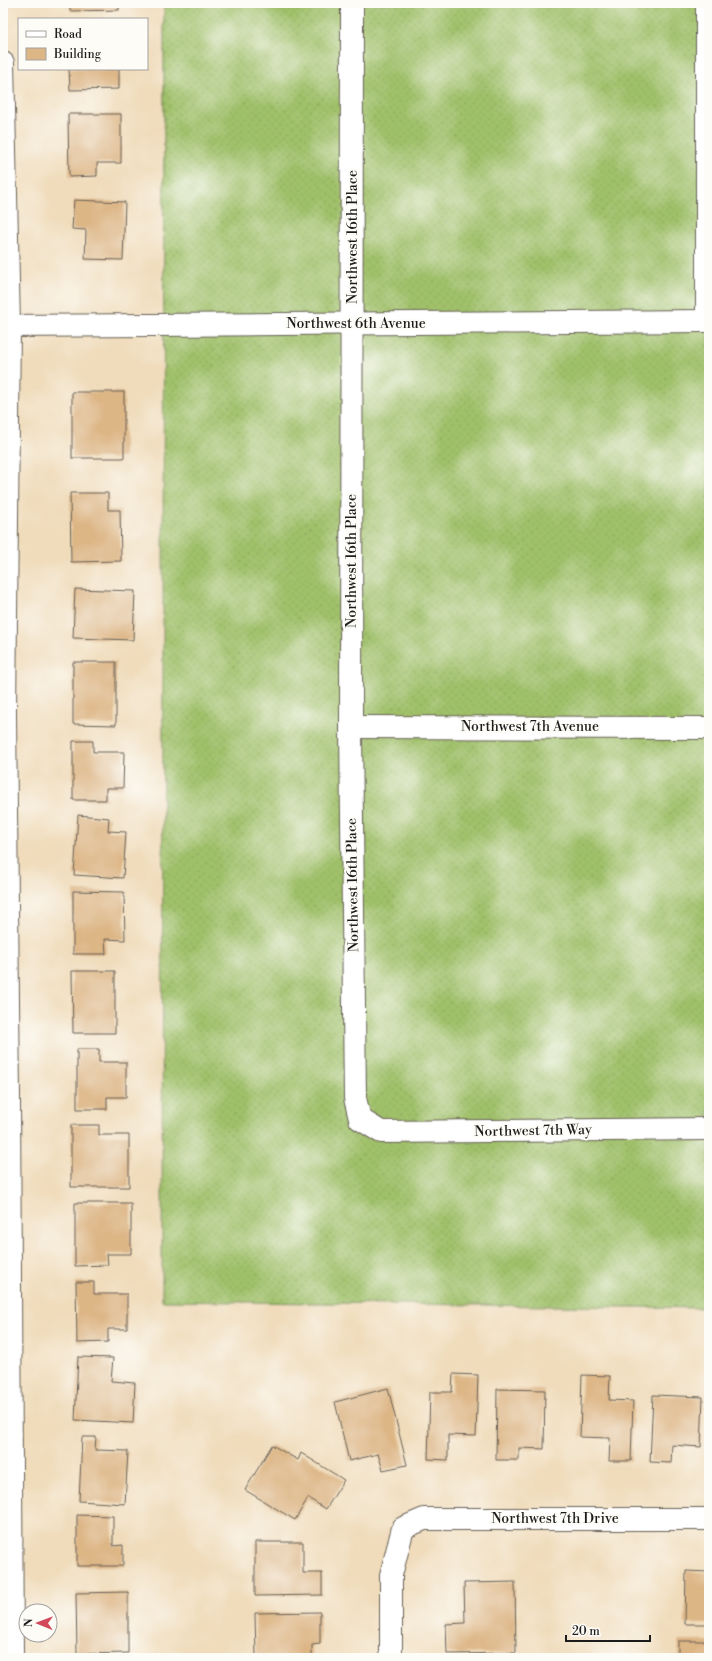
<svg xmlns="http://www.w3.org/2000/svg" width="712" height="1661" font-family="'Libre Bodoni',serif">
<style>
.grass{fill:url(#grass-dots);stroke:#5e6e43}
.building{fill:#ddb686}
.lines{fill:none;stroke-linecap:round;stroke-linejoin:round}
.minor-casing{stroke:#665f54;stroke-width:24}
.minor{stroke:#fff;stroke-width:22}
.labels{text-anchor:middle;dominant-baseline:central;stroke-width:4;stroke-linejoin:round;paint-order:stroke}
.street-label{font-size:14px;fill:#1c1c1c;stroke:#fdfcf7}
</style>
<defs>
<pattern id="grass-dots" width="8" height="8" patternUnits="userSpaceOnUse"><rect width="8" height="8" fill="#a0c16a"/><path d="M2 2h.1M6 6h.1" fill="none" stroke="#89a55b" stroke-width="1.8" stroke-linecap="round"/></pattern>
</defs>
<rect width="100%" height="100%" fill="#fdfcf7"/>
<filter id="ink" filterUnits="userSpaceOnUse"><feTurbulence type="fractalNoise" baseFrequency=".025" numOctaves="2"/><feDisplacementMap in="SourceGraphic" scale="8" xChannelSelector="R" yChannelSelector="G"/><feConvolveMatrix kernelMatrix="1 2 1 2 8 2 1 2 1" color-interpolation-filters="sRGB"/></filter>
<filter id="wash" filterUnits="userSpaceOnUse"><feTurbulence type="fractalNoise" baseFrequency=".012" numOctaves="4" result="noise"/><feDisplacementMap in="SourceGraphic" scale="16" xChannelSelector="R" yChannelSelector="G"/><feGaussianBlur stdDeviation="0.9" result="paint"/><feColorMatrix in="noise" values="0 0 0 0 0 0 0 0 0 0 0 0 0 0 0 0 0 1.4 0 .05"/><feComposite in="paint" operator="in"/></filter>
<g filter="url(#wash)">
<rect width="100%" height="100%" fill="#f0dcbb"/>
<path class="grass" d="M164 3H709V1308L162 1301Z"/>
<g id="blocks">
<g class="building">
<path d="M70 3H119V10L70 11Z"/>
<path d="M69 69H119V89L70 90Z"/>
<path d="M68 114H121V163H97V176L69 177Z"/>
<path d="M74 200 125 202 123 260 85 259 86 230 72 229Z"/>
<rect x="72" y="392" width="52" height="66"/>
<path d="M70 493H108V510H120L121 561 71 562Z"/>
<path d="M75 589 135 591 133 640 73 638Z"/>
<path d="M73 662H116V725L73 724Z"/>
<path d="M73 741H93V752H124L123 788H106V800H73Z"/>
<path d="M78 815 109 818 108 831 126 832 123 878 74 875Z"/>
<path d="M73 891 124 892 125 940 105 939 106 954H73Z"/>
<path d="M72 971H115V1033H73Z"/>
<path d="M77 1049H99V1062H126V1097H107V1109H77Z"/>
<path d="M71 1125H99V1135H129V1187H71Z"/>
<path d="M75 1203H131V1254H107L108 1265 75 1266Z"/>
<path d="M76 1282H94V1294H127V1329H108V1342L77 1343Z"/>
<path d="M78 1357 113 1358 111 1381 135 1383 133 1423 75 1420Z"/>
<path d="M453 1374 478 1375 476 1436 448 1435V1460L428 1459 430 1392H452Z"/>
<path d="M582 1375 610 1376 609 1400 633 1401 631 1461H609L610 1438 580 1437Z"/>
<path d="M388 1388 407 1465 383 1470 378 1454 349 1461 335 1402Z"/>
<path d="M497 1389 545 1390 544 1449 519 1448V1460H496Z"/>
<path d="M653 1395 703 1397 701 1447 672 1445 671 1463 650 1462Z"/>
<path d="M82 1437H96L95 1450 128 1451 125 1504 79 1501Z"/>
<path d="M272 1445 298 1460 301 1453 344 1480 326 1509 308 1498 295 1520 245 1490Z"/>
<path d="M77 1515 113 1516V1546L123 1545V1566H77Z"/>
<path d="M255 1542H303V1573H322V1595L255 1596Z"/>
<path d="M686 1571 709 1572V1624H685Z"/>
<path d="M515 1582 516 1653 447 1654 446 1624 465 1623 464 1583Z"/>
<path d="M128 1592V1653L77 1654 76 1593Z"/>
<path d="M320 1612V1644L312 1645V1658H256L255 1613Z"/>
<rect x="678" y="1641" width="31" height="17"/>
</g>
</g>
</g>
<g filter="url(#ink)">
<use href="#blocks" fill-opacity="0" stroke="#665f54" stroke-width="1"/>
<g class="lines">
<g class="minor-casing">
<g id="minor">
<path d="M352 3 351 727 355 1098 360 1119 381 1132 709 1129"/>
<path d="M707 3V321"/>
<path d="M3 63 9 325 5 713 9 1096 12 1658"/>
<path d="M3 326 709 321"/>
<path d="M351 727 709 728"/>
<path d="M391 1658V1575L403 1528 424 1519H709"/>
</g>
</g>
<use href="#minor" class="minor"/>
</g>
</g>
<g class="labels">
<g class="street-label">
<text transform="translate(353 237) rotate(-90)">Northwest 16th Place</text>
<text x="356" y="324">Northwest 6th Avenue</text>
<text transform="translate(352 561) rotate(-90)">Northwest 16th Place</text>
<text x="530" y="727">Northwest 7th Avenue</text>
<text transform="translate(353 885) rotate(-91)">Northwest 16th Place</text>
<text transform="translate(533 1131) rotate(-1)">Northwest 7th Way</text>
<text x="555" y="1519">Northwest 7th Drive</text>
</g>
</g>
<rect width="712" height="1661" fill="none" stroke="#fdfcf7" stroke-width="16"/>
<rect x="18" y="18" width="130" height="52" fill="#fdfcf7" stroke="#a3a29f"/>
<rect x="26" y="31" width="20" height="6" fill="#ffffff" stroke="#a3a29f"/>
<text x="54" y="38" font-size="12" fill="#1c1c1c">Road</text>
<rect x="26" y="48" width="20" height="12" fill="#ddb686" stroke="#a3a29f"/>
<text x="54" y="58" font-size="12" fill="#1c1c1c">Building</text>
<g transform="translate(38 1623) rotate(271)"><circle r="19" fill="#fdfcf7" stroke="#a3a29f"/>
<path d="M0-3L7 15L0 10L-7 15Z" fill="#d1495b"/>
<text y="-6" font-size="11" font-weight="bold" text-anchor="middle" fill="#1c1c1c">N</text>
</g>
<path d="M566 1635v6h84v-6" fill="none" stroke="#1c1c1c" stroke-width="2"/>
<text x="572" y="1635" font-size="12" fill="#1c1c1c" stroke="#fdfcf7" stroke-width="3" paint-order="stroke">20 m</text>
</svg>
